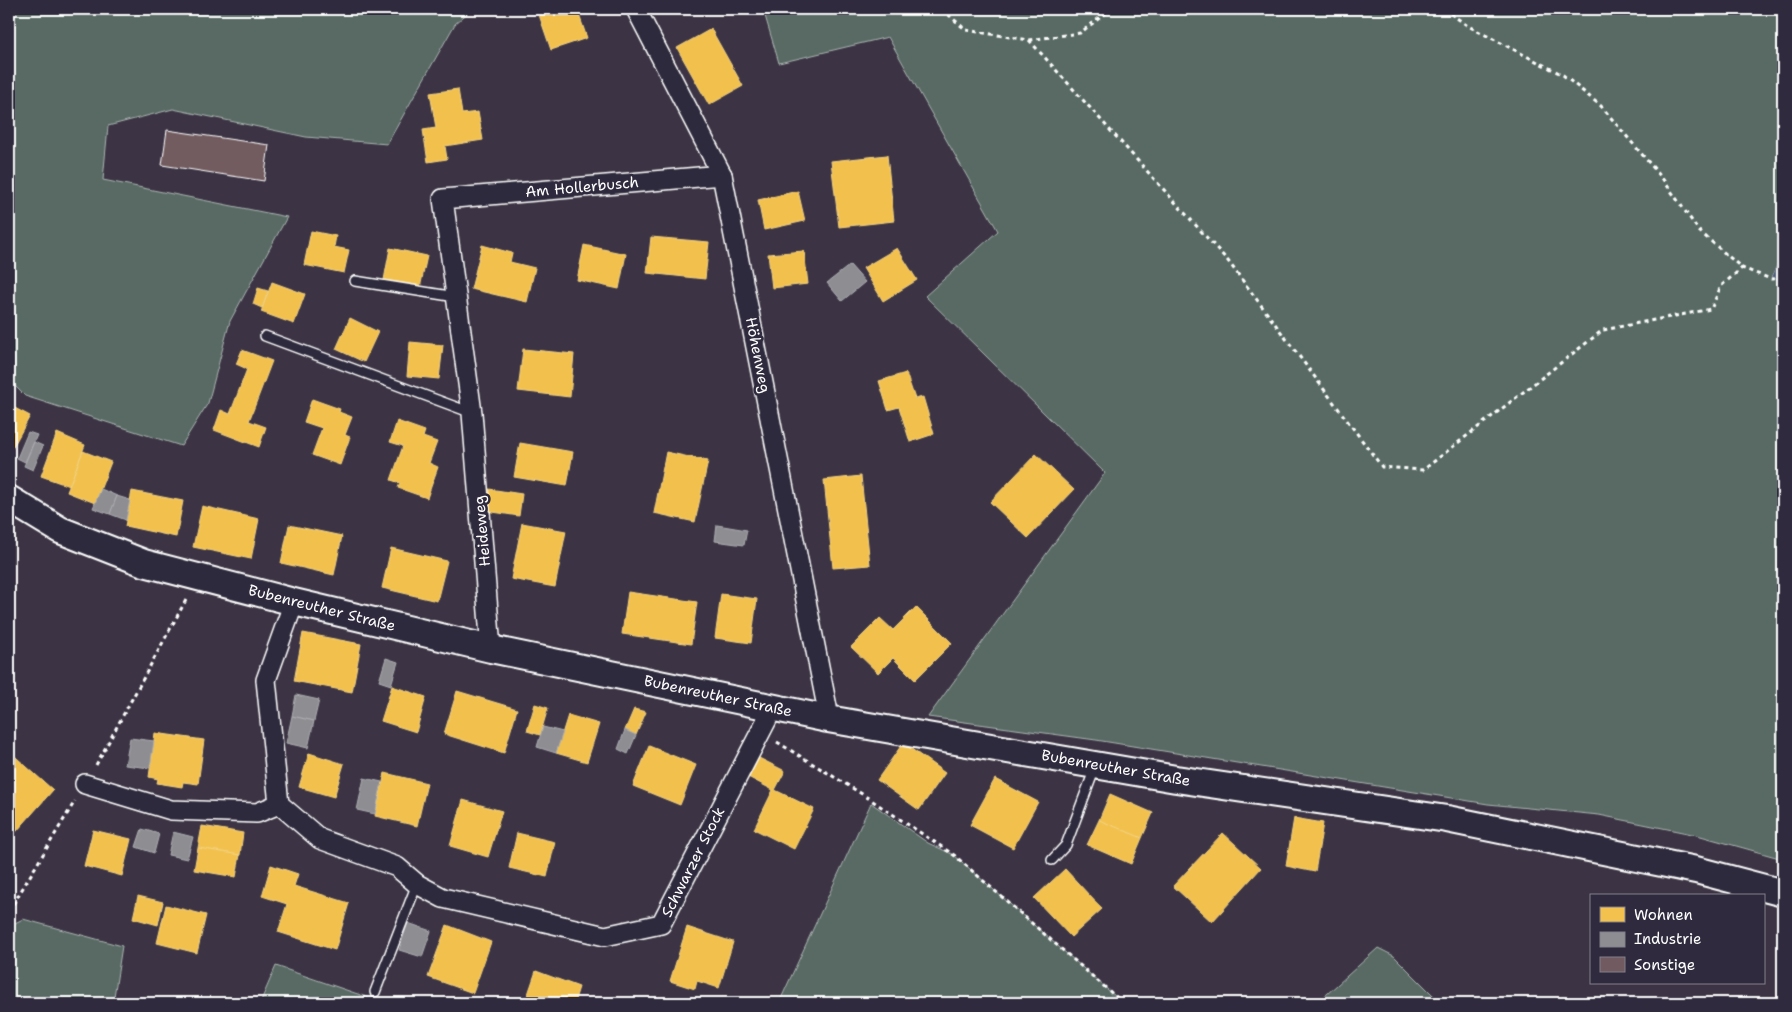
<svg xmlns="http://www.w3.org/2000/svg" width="1792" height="1012" font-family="'Shantell Sans',sans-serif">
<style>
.green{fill:#586b64;stroke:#acb5b2}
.water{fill:#505e79;stroke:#969eaf}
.homes{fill:#f2c14e;stroke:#f6d483}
.industry{fill:#8d8d92;stroke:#afafb3}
.building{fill:#725b60;stroke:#fff}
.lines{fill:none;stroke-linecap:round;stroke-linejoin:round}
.lane-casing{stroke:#fff;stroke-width:12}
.street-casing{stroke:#fff;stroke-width:22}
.secondary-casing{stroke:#fff;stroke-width:30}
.path{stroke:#fff;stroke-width:3;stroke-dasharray:4 4;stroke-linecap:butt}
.lane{stroke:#2f2a3d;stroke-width:9}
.street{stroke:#2f2a3d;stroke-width:19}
.secondary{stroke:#2f2a3d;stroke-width:26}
.labels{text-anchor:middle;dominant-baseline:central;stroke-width:5;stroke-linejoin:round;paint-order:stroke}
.street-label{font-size:15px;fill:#fff;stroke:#2f2a3d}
</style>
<rect width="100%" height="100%" fill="#3c3444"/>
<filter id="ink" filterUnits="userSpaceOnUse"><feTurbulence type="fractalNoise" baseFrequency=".02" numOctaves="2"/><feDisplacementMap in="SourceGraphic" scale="10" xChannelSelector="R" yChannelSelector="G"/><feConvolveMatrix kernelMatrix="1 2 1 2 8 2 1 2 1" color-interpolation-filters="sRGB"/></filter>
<g filter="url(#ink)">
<g class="green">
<path d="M9 9H472L455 24 387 144 306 137 173 109 108 126 103 180 287 217 230 321 208 403 181 446 25 396 9 380Z"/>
<path d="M763 9H1783V252L1771 279 1783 278V859L1697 835 1599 815 1488 804 1096 740 928 717 1105 473 925 296 998 231 888 37 779 63Z"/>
<path d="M871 803 928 843 954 855 1123 1003H779Z"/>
<path d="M23 919 122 946 113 1003H9V926Z"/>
<path d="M1378 948 1394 956 1441 1003H1317Z"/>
<path d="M276 966 384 1003H260Z"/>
</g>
<path class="water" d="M1783 252V278L1771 279Z"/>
<g class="homes">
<path d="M537 9H577L587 38 551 50Z"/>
<path d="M711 29 743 86 709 105 677 48Z"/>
<path d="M458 89 462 114 478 112 483 140 445 146 447 159 428 162 423 130 436 128 430 93Z"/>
<path d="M887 155 894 221 839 227 831 161Z"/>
<path d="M798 191 805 221 764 230 758 200Z"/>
<path d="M311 231 336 236 334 247 349 250 344 273 304 265Z"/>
<path d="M651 237 709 242 705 279 647 273Z"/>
<path d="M482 245 512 253 510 262 535 268 527 302 471 289Z"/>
<path d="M584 245 626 254 619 289 577 280Z"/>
<path d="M390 248 427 256 420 288 384 280Z"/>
<path d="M897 248 917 280 883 301 863 268Z"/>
<path d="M804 251 808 284 772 288 768 254Z"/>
<path d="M272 282 305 294 294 324 261 312Z"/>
<path d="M258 288 268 291 262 308 253 304Z"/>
<path d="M350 318 378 332 364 362 336 349Z"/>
<path d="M410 342 443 345 439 379 407 376Z"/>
<path d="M523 349 574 354 570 397 518 391Z"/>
<path d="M242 350 272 361 249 421 266 427 259 447 214 430 221 410 230 414 247 369 236 364Z"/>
<path d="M906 373 915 399 923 397 934 434 910 442 899 407 888 410 879 381Z"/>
<path d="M312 399 340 409 339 412 352 417 345 435 350 437 340 465 312 455 322 428 304 422Z"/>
<path d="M9 405 30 416 9 454Z"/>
<path d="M397 421 425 431 423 437 437 442 429 463 438 467 427 498 398 488 400 483 391 480 403 446 390 442Z"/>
<path d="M57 433 85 445 69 486 41 476Z"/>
<path d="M520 443 573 452 567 486 514 477Z"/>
<path d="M83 451 111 462 95 503 67 492Z"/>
<path d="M666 452 708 461 695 522 654 513Z"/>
<path d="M1036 454 1074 490 1028 538 990 502Z"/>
<path d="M861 476 870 565 833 568 824 480Z"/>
<path d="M489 489 522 494 519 516 486 511Z"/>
<path d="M132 491 183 501 176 537 125 526Z"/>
<path d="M202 506 259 519 251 559 193 547Z"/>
<path d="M522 523 566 531 555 587 511 579Z"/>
<path d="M289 525 342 536 334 575 281 563Z"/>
<path d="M391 548 447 561 437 601 382 588Z"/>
<path d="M628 592 697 602 691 644 622 634Z"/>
<path d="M721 594 757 599 751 643 715 638Z"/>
<path d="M916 607 952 643 915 680 893 658 878 673 851 647 880 618 893 630Z"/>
<path d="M303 633 361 644 352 692 294 681Z"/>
<path d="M392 686 426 697 416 732 381 721Z"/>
<path d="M457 691 517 709 504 753 444 734Z"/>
<path d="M535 704 548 708 540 735 527 731Z"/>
<path d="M634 709 646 712 636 735 625 730Z"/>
<path d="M568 715 599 724 587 762 556 753Z"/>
<path d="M155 733 204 740 198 784 183 782 182 787 157 783 158 779 149 777Z"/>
<path d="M903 743 945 773 919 810 877 780Z"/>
<path d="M649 746 696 765 680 805 633 786Z"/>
<path d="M9 751 53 790 9 840Z"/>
<path d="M309 753 344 764 334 797 299 787Z"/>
<path d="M757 757 785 771 775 790 814 809 794 849 754 829 773 790 748 777Z"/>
<path d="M385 773 427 783 417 826 375 816Z"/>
<path d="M995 779 1038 802 1013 848 970 825Z"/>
<path d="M1110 794 1153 813 1142 838 1099 820Z"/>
<path d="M463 800 502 811 488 857 450 846Z"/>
<path d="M1294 818 1323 823 1315 872 1286 866Z"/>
<path d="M1099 820 1142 838 1131 864 1087 845Z"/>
<path d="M202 826 243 833 240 855 198 848Z"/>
<path d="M93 830 131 839 122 876 84 866Z"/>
<path d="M517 833 555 842 547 877 509 868Z"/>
<path d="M1223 833 1261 868 1212 922 1173 886Z"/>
<path d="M198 848 240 855 236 877 194 870Z"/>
<path d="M271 865 298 874 294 886 349 903 335 950 278 932 287 904 262 896Z"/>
<path d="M1065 869 1102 909 1071 937 1034 898Z"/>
<path d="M138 896 163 902 158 925 133 918Z"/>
<path d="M166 905 206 915 197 953 157 943Z"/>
<path d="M447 925 491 942 473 993 428 977Z"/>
<path d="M687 927 733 942 719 988 697 981 695 989 670 981Z"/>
<path d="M536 971 579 987 574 1003H525Z"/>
</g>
<g class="industry">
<path d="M850 265 865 282 842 301 827 283Z"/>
<path d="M28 432 37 435 25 462 17 458Z"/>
<path d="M34 442 43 446 33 470 24 466Z"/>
<path d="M101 489 117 496 110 514 93 508Z"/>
<path d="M117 496 130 500 126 520 110 514Z"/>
<path d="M717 525 747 530 744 545 715 541Z"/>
<path d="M386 658 398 662 391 685 379 681Z"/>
<path d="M296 695 319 700 314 721 292 716Z"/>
<path d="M292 716 314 721 308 748 286 743Z"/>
<path d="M543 727 563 732 556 753 537 747Z"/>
<path d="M625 730 636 735 628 754 618 749Z"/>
<path d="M130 738 154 741 150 768 125 765Z"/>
<path d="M364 778 382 782 375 814 357 810Z"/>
<path d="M142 829 159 834 154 853 136 847Z"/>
<path d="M173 832 193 837 187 859 168 855Z"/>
<path d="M408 923 431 931 422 957 399 950Z"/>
</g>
<path class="building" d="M167 130 269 145 264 181 162 165Z"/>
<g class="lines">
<g class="lane-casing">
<g id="lane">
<path d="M355 281 456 297"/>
<path d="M265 336 472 413"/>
<path d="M1052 860 1066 845 1095 768"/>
<path d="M375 992 417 884"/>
</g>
</g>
<g class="street-casing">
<g id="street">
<path d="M636 9 722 175 827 707 828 719"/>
<path d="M294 602 266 680 279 804 320 839 397 867 417 884 443 898 605 936 661 924 773 708"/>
<path d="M491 649 472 413 443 199 722 175"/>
<path d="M85 784 171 810 257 813 279 804"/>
</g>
</g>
<g class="secondary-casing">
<path id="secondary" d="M9 499 60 530 144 563 294 602 491 649 828 719 1176 779 1447 819 1696 870 1783 893"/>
</g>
<g class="path">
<path d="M942 9 966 30 1029 40 1080 33 1111 9"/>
<path d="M1444 9 1468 26 1563 75 1601 106 1662 178 1699 231 1742 268 1771 279 1783 278"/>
<path d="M1029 40 1228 261 1382 467 1423 470 1603 330 1711 309 1721 286 1742 268"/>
<path d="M777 742 862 794 954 855 1123 1003"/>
<path d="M96 765 186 600"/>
<path d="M9 911 75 801"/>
</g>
<use href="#lane" class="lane"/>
<use href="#street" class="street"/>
<use href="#secondary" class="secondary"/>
</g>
</g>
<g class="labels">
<g class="street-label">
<text transform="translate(582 187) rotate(-5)">Am Hollerbusch</text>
<text transform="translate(758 355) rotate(79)">Höhenweg</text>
<text transform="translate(482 531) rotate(-95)">Heideweg</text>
<text transform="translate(322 608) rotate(14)">Bubenreuther Straße</text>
<text transform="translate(718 696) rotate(12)">Bubenreuther Straße</text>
<text transform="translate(1116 768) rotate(10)">Bubenreuther Straße</text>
<text transform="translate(693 862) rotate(-63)">Schwarzer Stock</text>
</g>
</g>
<rect width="1792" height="1012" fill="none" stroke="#2f2a3d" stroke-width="30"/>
<rect x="15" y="15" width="1762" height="982" fill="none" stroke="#fff" stroke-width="2" filter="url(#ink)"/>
<rect x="1590" y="894" width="175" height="90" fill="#2f2a3d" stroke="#827f8b"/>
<rect x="1600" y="907" width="25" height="15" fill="#f2c14e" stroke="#827f8b"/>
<text x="1634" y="920" font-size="15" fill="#ffffff">Wohnen</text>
<rect x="1600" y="932" width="25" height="15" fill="#8d8d92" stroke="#827f8b"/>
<text x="1634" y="944" font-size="15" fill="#ffffff">Industrie</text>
<rect x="1600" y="957" width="25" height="15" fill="#725b60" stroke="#827f8b"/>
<text x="1634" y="970" font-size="15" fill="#ffffff">Sonstige</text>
</svg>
